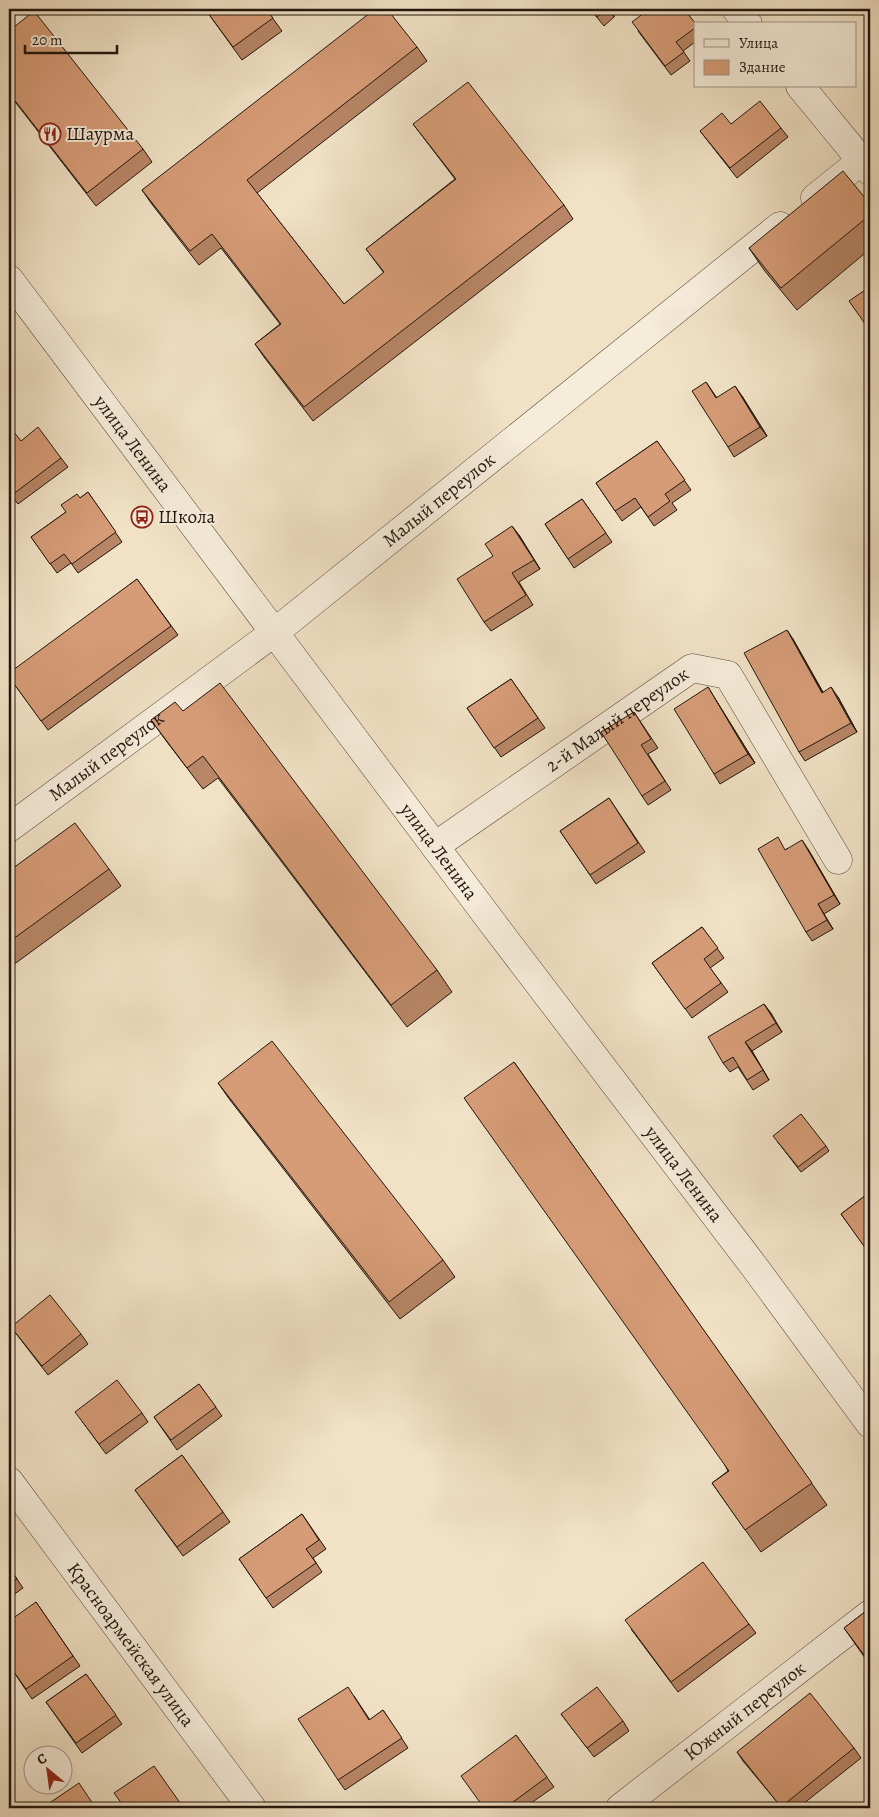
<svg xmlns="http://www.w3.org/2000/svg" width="879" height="1817" font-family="Alegreya,serif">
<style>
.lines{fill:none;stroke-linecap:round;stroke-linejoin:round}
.service-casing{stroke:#55483b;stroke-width:19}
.minor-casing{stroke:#55483b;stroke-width:29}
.tertiary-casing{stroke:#55483b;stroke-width:29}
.service{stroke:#f6ecda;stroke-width:18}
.minor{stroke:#f6ecda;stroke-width:28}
.tertiary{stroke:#f6ecda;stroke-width:28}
.wall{fill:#b88666;stroke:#21150d}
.shaded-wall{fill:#966d53;stroke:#21150d}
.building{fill:#d69c77;stroke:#21150d}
.labels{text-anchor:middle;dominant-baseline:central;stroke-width:4;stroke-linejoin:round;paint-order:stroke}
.poi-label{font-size:19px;fill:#21150d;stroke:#f6ecda;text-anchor:start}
.street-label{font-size:19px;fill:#21150d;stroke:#f6ecda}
</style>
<rect width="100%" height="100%" fill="#f1e2c6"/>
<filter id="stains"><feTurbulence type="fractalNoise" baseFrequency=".004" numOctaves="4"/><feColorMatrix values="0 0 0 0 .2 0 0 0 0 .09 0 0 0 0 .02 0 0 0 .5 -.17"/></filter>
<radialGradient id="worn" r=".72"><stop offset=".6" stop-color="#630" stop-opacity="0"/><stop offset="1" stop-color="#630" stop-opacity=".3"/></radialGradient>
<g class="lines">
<g class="service-casing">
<path id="service" d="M9 23 26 9"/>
</g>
<g class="minor-casing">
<g id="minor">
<path d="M736 9 748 24"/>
<path d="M800 86 870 171"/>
<path d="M815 198 861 161"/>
<path id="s1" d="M9 828 275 632 780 226"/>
<path id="s2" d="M435 846 692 668 728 675 838 860"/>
<path id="s3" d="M9 1481 252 1808"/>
<path id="s4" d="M620 1808 870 1614"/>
</g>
</g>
<g class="tertiary-casing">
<g id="tertiary">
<path id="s5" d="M9 279 494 925 756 1269 870 1424"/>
</g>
</g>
<use href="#service" class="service"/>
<use href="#minor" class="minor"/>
<use href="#tertiary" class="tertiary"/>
</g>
<g class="wall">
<path d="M205 9H266L282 31 242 60Z"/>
<path d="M590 9H613H612L614 17 604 26Z"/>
<path d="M648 9H684L695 24V42L683 51 690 61 671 75 638 31 649 10Z"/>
<path d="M803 9H815L808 15Z"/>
<path d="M9 31 143 149 152 162 96 206 9 94Z"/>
<path d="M417 47 427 61 257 193 344 304 384 273 366 249 455 179 413 124 564 205 573 219 313 421 264 357 255 344 280 324 221 248 199 265 151 203 142 190Z"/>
<path d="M731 124 781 128 788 137 737 178 700 131Z"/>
<path d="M870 204V249L797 310 764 270 749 248Z"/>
<path d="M706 382 717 398 742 396 767 436 734 457 728 447Z"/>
<path d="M9 437 21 441 61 458 68 467 18 504 9 492Z"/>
<path d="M657 441 691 490 672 503 677 510 654 526 641 507 622 521 596 483Z"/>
<path d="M88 492 122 542 78 573 71 563 57 573 31 537 66 512 80 498Z"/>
<path d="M582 499 612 542 574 568 545 524Z"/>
<path d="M519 535 540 569 519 582 533 605 491 631 484 622 493 556Z"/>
<path d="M137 579 178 635 48 730 9 677Z"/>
<path d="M793 639 823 692 838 697 857 732 805 761 799 752Z"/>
<path d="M511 679 545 728 501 757 467 708Z"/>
<path d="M714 697 755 763 720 784 714 774Z"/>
<path d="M183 711 437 970 452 992 407 1027 218 778 203 789 167 742 151 720Z"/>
<path d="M634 712 658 748 648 754 671 790 648 805 642 796Z"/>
<path d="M609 798 645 852 596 884 560 831Z"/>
<path d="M786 849H808L840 904 824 914 833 929 812 941 806 932Z"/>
<path d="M109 869 121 886 9 968V871Z"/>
<path d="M702 927 724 958 710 968 728 992 692 1018 652 963Z"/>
<path d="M764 1004 782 1032 752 1051 769 1080 753 1090 738 1067 730 1072 723 1063Z"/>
<path d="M514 1062 827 1505 761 1552 712 1483 728 1471Z"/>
<path d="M218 1083 443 1260 455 1277 400 1319 230 1100Z"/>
<path d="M777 1141 826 1146 829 1151 801 1172Z"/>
<path d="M870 1192V1254L841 1214Z"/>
<path d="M11 1327 81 1334 88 1344 48 1375Z"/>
<path d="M199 1384 222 1416 177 1450 154 1417Z"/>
<path d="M142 1413 148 1422 106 1454 82 1421Z"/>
<path d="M182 1455 230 1522 183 1556 135 1490Z"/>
<path d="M302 1514 326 1549 313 1558 322 1572 273 1608 239 1559Z"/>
<path d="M9 1567 23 1588 9 1598Z"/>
<path d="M36 1602 80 1666 32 1699 9 1665Z"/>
<path d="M870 1608V1665L844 1628Z"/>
<path d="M749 1624 756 1633 678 1692 631 1629Z"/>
<path d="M86 1674 122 1724 82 1753 46 1702Z"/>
<path d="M354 1696 370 1720 383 1710 408 1748 345 1790 338 1780Z"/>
<path d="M561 1714 623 1721 629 1731 594 1757Z"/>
<path d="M516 1735 554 1787 524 1808H484Z"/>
<path d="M854 1748 861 1758 798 1808H782L743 1761 737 1752Z"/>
</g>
<g class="shaded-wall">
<path d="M609 9H612L614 17Z"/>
<path d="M735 386 742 396 767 436 760 427Z"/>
<path d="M512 526 519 535 540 569 534 560Z"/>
<path d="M787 630 793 639 828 702 822 693Z"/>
<path d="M708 687 714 697 755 763 748 754Z"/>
<path d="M831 687 838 697 857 732 851 723Z"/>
<path d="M802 840 808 849 840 904 834 895Z"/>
<path d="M818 904 833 929 827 920Z"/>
<path d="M764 1004 771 1013 782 1032 776 1023Z"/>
<path d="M745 1042 752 1051 769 1080 763 1070Z"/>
</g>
<g class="building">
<path d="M205 9H266L273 18 233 47Z"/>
<path d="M375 9H387L417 47 247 180 344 304 384 272 366 249 456 179 413 124 468 82 564 205 304 407 255 344 281 324 212 234 190 251 142 190Z"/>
<path d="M591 9H607L597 17Z"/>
<path d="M648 9H684L696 24 695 28 676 42 684 52 665 66 632 22 649 9Z"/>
<path d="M34 11 143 149 87 193 9 93V31Z"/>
<path d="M760 101 781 128 730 168 700 131 722 113 731 124Z"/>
<path d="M843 171 870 204V215L781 288 749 248Z"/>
<path d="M868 288 870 292V327L868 328 849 301Z"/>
<path d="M706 382 716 398 735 386 760 427 728 447 692 391Z"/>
<path d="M38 427 61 458 12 495 9 491V437L14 432 21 441Z"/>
<path d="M657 441 685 480 665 494 670 501 648 517 635 498 615 511 596 483Z"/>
<path d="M88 492 116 532 72 564 64 554 50 564 31 537 66 512 61 505 77 494 80 498Z"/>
<path d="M582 499 606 533 568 559 545 524Z"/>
<path d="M512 526 534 560 512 573 526 595 484 622 457 579 493 556 485 544Z"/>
<path d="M137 579 171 626 41 721 9 677V673Z"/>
<path d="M787 630 822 693 831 687 851 723 799 752 744 653Z"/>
<path d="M511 679 538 718 494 748 467 708Z"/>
<path d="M220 683 437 970 391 1005 203 756 187 768 151 720 175 702 183 711Z"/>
<path d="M708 687 748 754 714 774 674 709Z"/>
<path d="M634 712 651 739 641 745 665 781 642 796 601 732Z"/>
<path d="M609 798 638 843 590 875 560 831Z"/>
<path d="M75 823 109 869 9 942V871Z"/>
<path d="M778 837 785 850 802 840 834 895 818 904 827 920 806 932 758 849Z"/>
<path d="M702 927 718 948 704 959 721 983 685 1009 652 963Z"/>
<path d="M764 1004 776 1023 745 1042 763 1070 747 1080 733 1057 723 1063 708 1037Z"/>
<path d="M272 1041 443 1260 389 1302 218 1083Z"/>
<path d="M514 1062 812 1483 745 1530 712 1483 729 1471 464 1098Z"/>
<path d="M801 1114 826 1146 798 1167 773 1136Z"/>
<path d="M870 1192V1246L866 1249 841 1214Z"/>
<path d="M50 1295 81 1334 42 1366 11 1327Z"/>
<path d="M117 1380 142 1413 99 1444 75 1412Z"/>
<path d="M199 1384 216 1407 171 1440 154 1417Z"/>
<path d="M182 1455 223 1512 177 1547 135 1490Z"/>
<path d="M302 1514 319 1540 306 1549 316 1563 266 1598 239 1559Z"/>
<path d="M703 1562 749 1624 671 1682 625 1620Z"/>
<path d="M9 1567 17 1579 9 1584Z"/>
<path d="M36 1602 73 1656 26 1689 9 1665V1621Z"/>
<path d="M870 1608V1663L844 1628Z"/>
<path d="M86 1674 116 1715 76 1743 46 1702Z"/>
<path d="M348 1687 369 1720 383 1710 402 1738 338 1780 298 1719Z"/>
<path d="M597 1687 623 1721 587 1748 561 1714Z"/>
<path d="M810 1693 854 1748 781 1807 737 1752Z"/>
<path d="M516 1735 547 1777 505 1808H484L461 1776Z"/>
<path d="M154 1766 183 1807 181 1808H125L114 1793Z"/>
<path d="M79 1783 95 1807 93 1808H42Z"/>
</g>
<defs>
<g id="restaurant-ring" transform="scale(1.125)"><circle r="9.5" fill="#f6ecda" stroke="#8f2418" stroke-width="1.5"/><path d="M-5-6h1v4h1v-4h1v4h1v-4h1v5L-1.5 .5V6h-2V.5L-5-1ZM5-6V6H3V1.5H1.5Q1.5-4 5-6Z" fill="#8f2418"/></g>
<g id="bus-ring" transform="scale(1.125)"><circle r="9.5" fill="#f6ecda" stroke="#8f2418" stroke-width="1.5"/><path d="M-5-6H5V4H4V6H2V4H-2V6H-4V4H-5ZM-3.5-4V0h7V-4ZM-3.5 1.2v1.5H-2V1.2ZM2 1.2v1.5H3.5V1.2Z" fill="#8f2418"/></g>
</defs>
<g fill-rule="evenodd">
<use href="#restaurant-ring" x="50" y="134"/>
<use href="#bus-ring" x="142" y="517"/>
</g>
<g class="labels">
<g class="poi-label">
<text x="66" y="134">Шаурма</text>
<text x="158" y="517">Школа</text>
</g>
<g class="street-label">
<text stroke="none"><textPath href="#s5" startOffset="206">улица Ленина</textPath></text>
<text stroke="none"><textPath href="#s1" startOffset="541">Малый переулок</textPath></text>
<text stroke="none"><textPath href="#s2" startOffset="222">2-й Малый переулок</textPath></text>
<text stroke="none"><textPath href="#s1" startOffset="121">Малый переулок</textPath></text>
<text stroke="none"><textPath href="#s5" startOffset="716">улица Ленина</textPath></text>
<text stroke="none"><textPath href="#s5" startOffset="1121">улица Ленина</textPath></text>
<text stroke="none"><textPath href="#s3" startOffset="204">Красноармейская улица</textPath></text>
<text stroke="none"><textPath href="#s4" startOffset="158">Южный переулок</textPath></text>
</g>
</g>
<rect width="879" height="1817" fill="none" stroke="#f1e2c6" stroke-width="30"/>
<rect x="10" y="10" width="859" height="1797" fill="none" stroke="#21150d" stroke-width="2.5"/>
<rect x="15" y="15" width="849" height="1787" fill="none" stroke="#21150d"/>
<rect x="694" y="22" width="162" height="65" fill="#f6ecda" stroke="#a19688"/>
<rect x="704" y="39" width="25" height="8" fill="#f6ecda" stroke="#a19688"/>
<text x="739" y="48" font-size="15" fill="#21150d">Улица</text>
<rect x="704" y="60" width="25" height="15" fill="#d69c77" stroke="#a19688"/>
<text x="739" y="72" font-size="15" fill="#21150d">Здание</text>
<g transform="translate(48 1770) rotate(331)"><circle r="24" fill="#f6ecda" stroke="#a19688"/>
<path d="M0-4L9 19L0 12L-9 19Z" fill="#8f2418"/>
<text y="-8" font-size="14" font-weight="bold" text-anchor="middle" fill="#21150d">С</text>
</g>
<path d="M25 45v8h92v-8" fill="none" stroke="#21150d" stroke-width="2.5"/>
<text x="32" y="45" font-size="15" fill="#21150d" stroke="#f6ecda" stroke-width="4" paint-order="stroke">20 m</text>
<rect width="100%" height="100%" filter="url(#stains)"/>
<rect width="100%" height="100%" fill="url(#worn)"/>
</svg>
